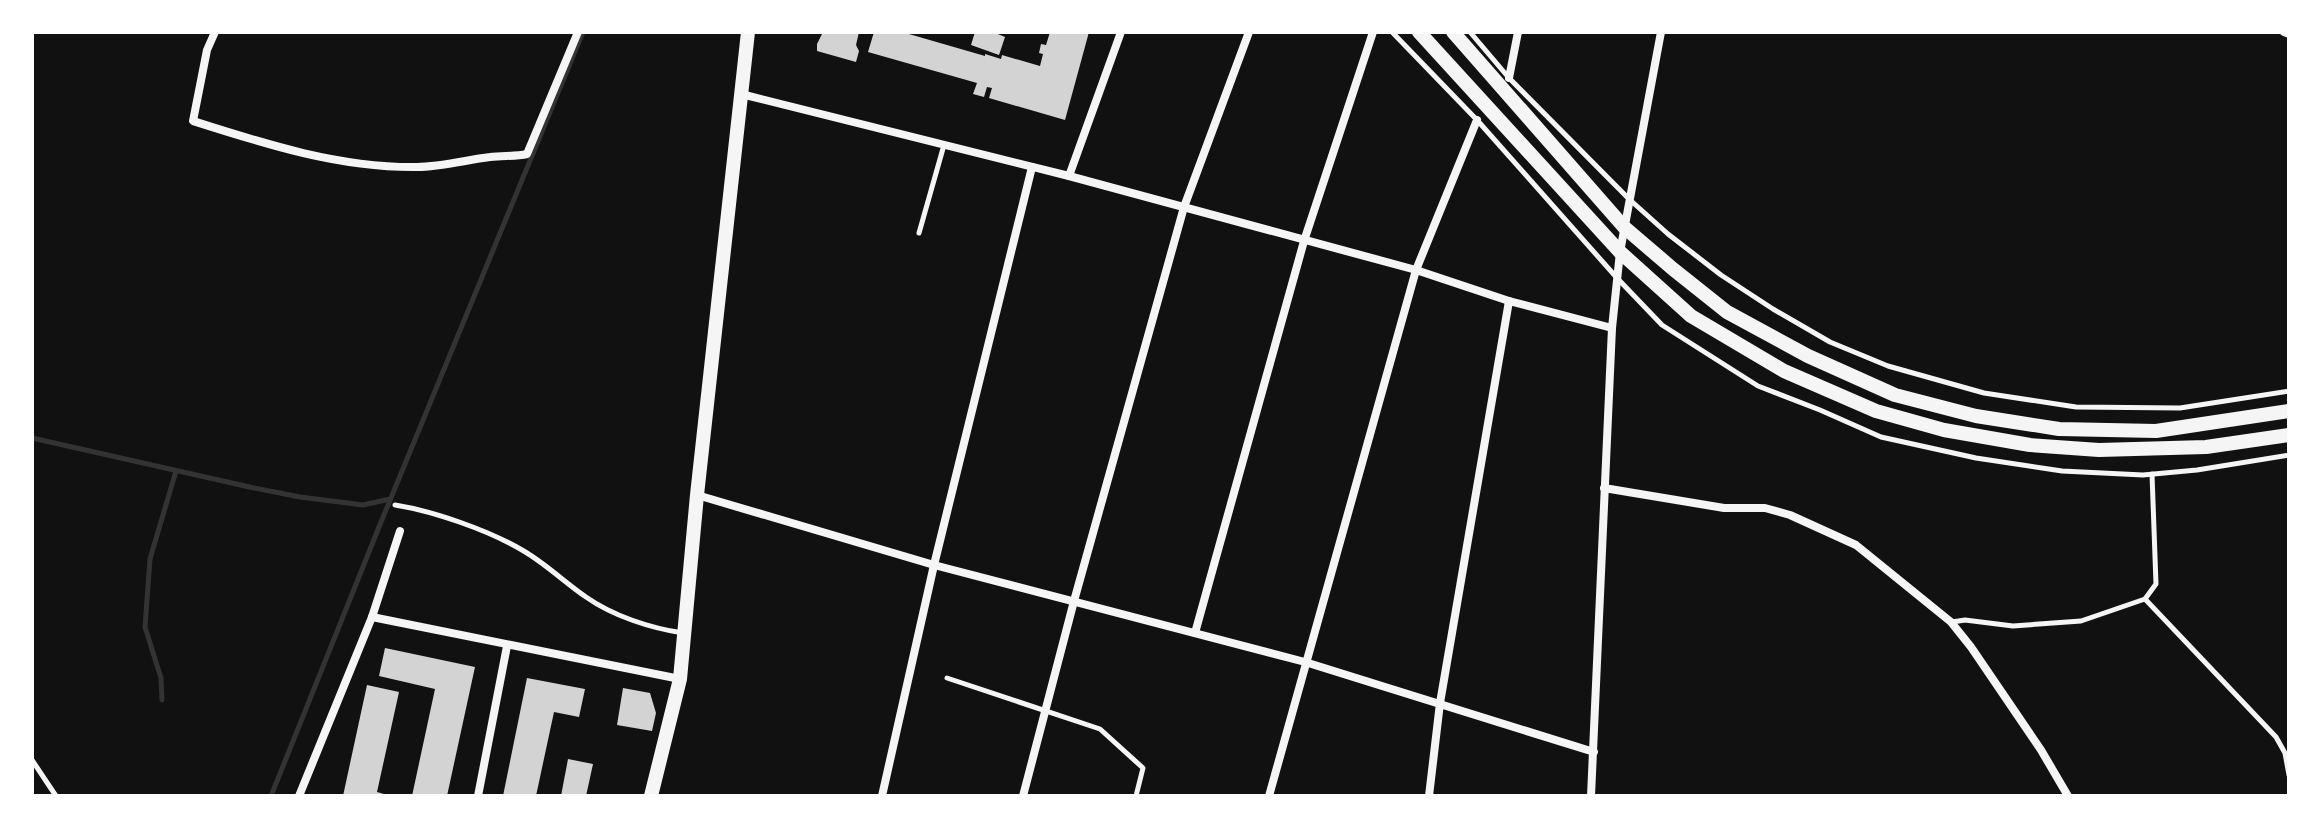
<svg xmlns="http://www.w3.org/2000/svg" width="2321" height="828" font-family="'Alegreya Sans',sans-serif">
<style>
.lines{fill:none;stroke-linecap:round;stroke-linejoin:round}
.stream{stroke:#333;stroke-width:5}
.building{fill:#d3d3d3}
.service{stroke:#f5f5f5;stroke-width:5}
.minor{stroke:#f5f5f5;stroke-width:8}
.secondary{stroke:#f5f5f5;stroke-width:14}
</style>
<rect width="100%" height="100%" fill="#111"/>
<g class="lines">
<g class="stream">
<path d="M32 438 254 488 300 497 363 505 390 499"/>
<path d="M162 700 161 678 145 627 150 559 176 471"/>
<path d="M271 796 379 527 583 32"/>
</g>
</g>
<g class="building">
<path d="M823 32H859L856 45 859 51 856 62 817 51V44Z"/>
<path d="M874 32H902L985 56V54L1001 59 1002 55 1040 66 1043 54 1039 53 1041 44 1046 45 1050 32H1089L1065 120 989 98 992 88 987 87 984 97 973 94 977 83 868 52Z"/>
<path d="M975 32H993L1005 37 999 55 971 45Z"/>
<path d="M385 648 475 667 447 796H412L435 689 379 676Z"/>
<path d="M527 678 585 689 579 717 554 712 536 796H503Z"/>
<path d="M367 685 399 692 377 792 391 796H343Z"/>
<path d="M623 688 650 693 656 713 652 731 617 725Z"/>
<path d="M568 759 593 764 586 796H561Z"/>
</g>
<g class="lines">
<g class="service">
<path d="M1392 32 1477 120 1617 278 1662 325 1758 386 1820 410 1881 437 1976 458 2062 471 2143 475 2197 470 2289 455"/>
<path d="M1470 32 1509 78 1629 199 1668 234 1721 275 1773 309 1830 342 1888 366 1984 393 2076 407 2180 408 2289 391"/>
<path d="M919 233 944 145"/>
<path d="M395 505C433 511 488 530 522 550 545 563 564 582 586 597 613 616 650 628 683 633"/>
<path d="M2145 599 2276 737 2285 753 2289 775"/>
<path d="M1952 622 1965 620 2013 626 2081 621 2145 599 2156 584 2152 474"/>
<path d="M947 678 1100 729 1143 768 1136 796"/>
<path d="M32 760 56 796"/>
</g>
<g class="minor">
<path d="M215 32 207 50 193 121C265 144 340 168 417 167 441 167 466 160 490 157 502 155 515 157 527 154L578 32"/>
<path d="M2284 32 2289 34"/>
<path d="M1509 78 1518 32"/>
<path d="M741 94 1069 176 1416 270 1509 301 1612 328"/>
<path d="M1069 176 1121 32"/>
<path d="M1604 488 1724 508H1765L1790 515 1856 545 1951 622 1971 647 2041 750 2068 796"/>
<path d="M697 495 934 565 1305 662 1594 752"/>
<path d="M372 617 680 679"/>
<path d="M1195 633 1304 241 1373 32"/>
<path d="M299 796 372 617 400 531"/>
<path d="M478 796 507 646"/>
<path d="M882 796 934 565 1032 167"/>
<path d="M1023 796 1074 601 1184 207 1249 32"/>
<path d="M1269 796 1416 270 1477 120"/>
<path d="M1429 796 1440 703 1509 301"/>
<path d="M1591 796 1612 328 1620 252 1661 32"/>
</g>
<g class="secondary">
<path d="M1419 32 1620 252 1691 316 1784 371 1876 411 1944 430 2030 445 2099 450 2206 447 2289 435"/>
<path d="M1453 32 1624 227 1673 269 1727 312 1808 356 1895 395 1976 416 2059 429 2156 431 2289 411"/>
<path d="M651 796 680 679 697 495 748 32"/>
</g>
</g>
<rect width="2321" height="828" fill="none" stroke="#ffffff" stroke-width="68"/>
</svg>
